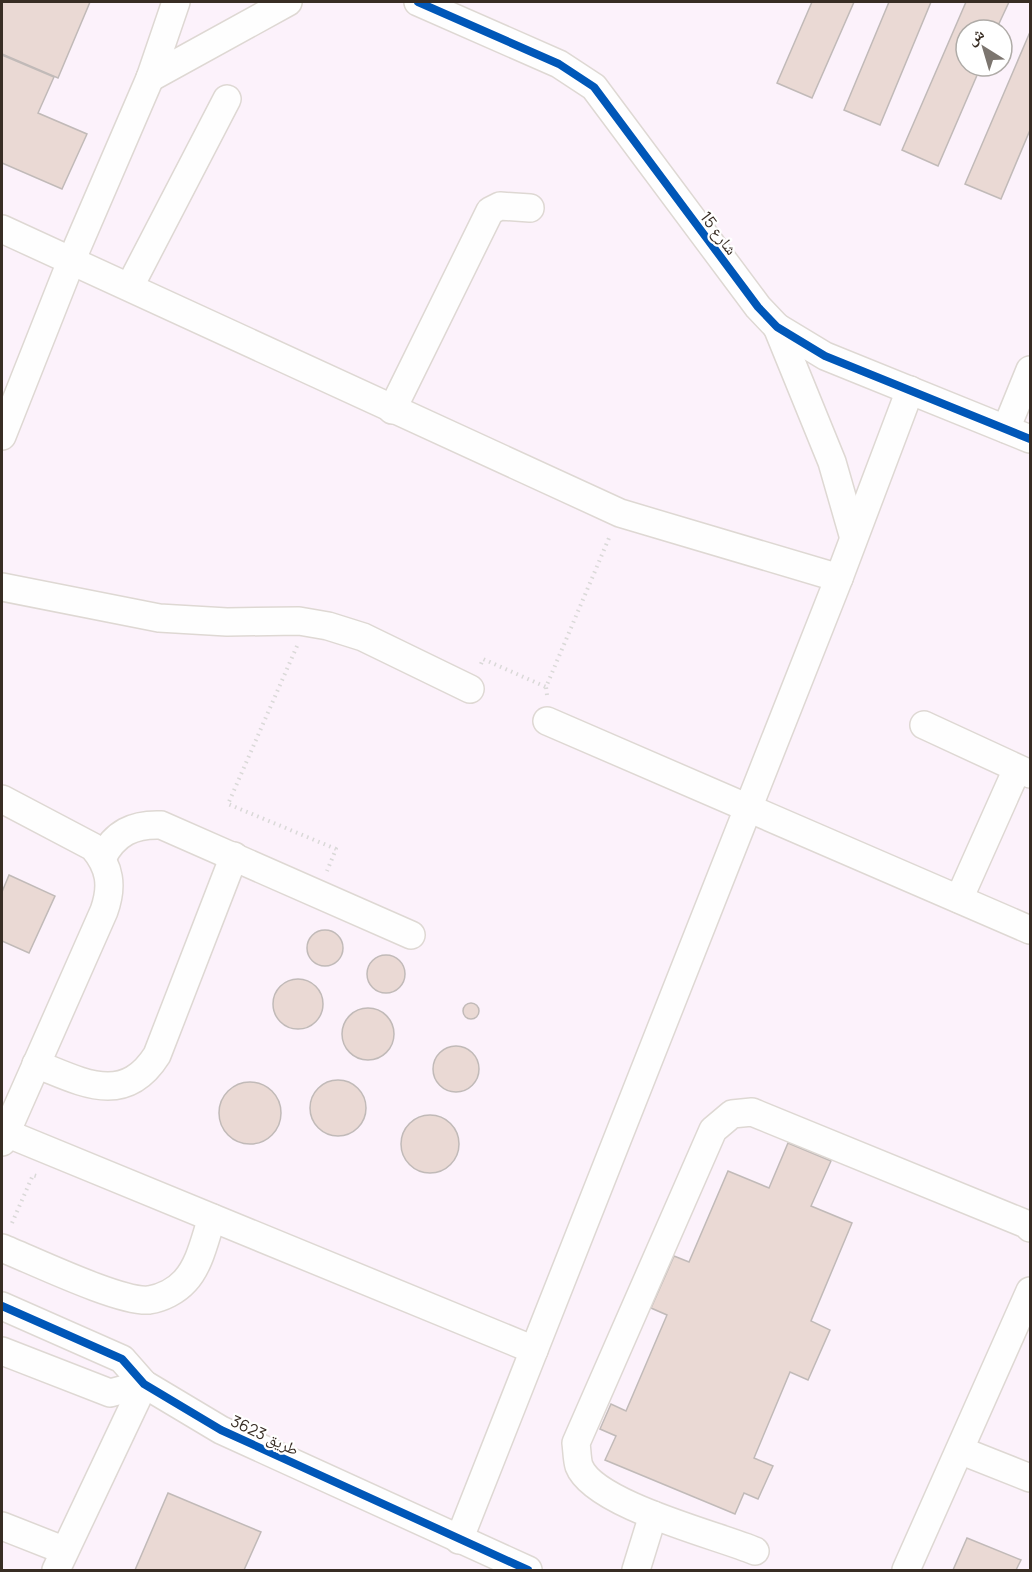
<svg xmlns="http://www.w3.org/2000/svg" width="1032" height="1572" font-family="Manrope,'Noto Naskh Arabic',sans-serif">
<style>
.industrial{fill:#fcf2fb;fill-rule:evenodd}
.building{fill:#ead9d4;stroke:#c1bab8;stroke-width:1.5}
.lines{fill:none;stroke-linecap:round;stroke-linejoin:round}
.minor-casing{stroke:#ded8d3;stroke-width:30}
.path{stroke:#dad9d8;stroke-width:4;stroke-dasharray:1.5 4.5;stroke-linecap:butt}
.minor{stroke:#fefefe;stroke-width:27}
.cycleway-casing{stroke:#fff;stroke-width:11}
.cycleway{stroke:#0057b8;stroke-width:8}
.labels{text-anchor:middle;dominant-baseline:central;stroke-width:4.5;stroke-linejoin:round;paint-order:stroke}
.street-label{font-size:16px;fill:#382d24;stroke:#fff}
</style>
<rect width="100%" height="100%" fill="#fbfbfb"/>
<path class="industrial" d="M2 2H1030V1570H2ZM966 30H1002V66H966Z"/>
<g class="building">
<path d="M2 2H90L58 78 2 54Z"/>
<path d="M812 2H854L812 98 777 83Z"/>
<path d="M889 2H931L880 125 844 110Z"/>
<path d="M966 2H1009L996 30H966V66H981L938 166 902 150Z"/>
<path d="M1030 32V130L1001 199 965 184Z"/>
<path d="M2 55 54 77 38 113 87 134 62 189 2 163Z"/>
<path d="M9 875 55 896 29 953 2 941V892Z"/>
<circle cx="325" cy="948" r="18"/>
<circle cx="386" cy="974" r="19"/>
<circle cx="298" cy="1004" r="25"/>
<circle cx="471" cy="1011" r="8"/>
<circle cx="368" cy="1034" r="26"/>
<circle cx="456" cy="1069" r="23"/>
<circle cx="338" cy="1108" r="28"/>
<circle cx="250" cy="1113" r="31"/>
<circle cx="430" cy="1144" r="29"/>
<path d="M788 1143 831 1161 811 1206 852 1223 811 1321 830 1330 808 1380 790 1372 754 1458 773 1466 758 1499 744 1493 735 1514 605 1460 616 1436 600 1429 611 1404 626 1411 667 1315 651 1308 674 1256 689 1262 728 1171 769 1188Z"/>
<path d="M168 1493 261 1532 244 1570H135Z"/>
<path d="M967 1538 1021 1560 1016 1570H953Z"/>
</g>
<g class="lines">
<g class="minor-casing">
<g id="minor">
<path d="M418 2 559 64 594 87 758 307 777 327 825 356 1030 439"/>
<path d="M150 78 288 2"/>
<path d="M2 229 620 513 839 578"/>
<path d="M130 286 227 99"/>
<path d="M777 327 832 462 853 535"/>
<path d="M392 410 490 211 500 206 530 208"/>
<path d="M1006 429 1030 370"/>
<path d="M2 436 72 259 150 78 176 2"/>
<path d="M2 587 159 618 227 622 299 621 328 626 363 637 470 689"/>
<path d="M547 721 1030 930"/>
<path d="M924 725 1030 774"/>
<path d="M2 799 93 847C110 867 113 886 104 911L2 1142"/>
<path d="M102 858C115 833 133 824 161 825L411 935"/>
<path d="M959 899 1017 769"/>
<path d="M36 1064C82 1082 124 1107 157 1055L234 856"/>
<path d="M6 1133 534 1350"/>
<path d="M2 1248C32 1260 121 1303 149 1300 162 1298 176 1291 185 1281 200 1265 205 1238 212 1218"/>
<path d="M2 1306 122 1359 144 1384 221 1430 528 1570"/>
<path d="M2 1351 110 1393 144 1384"/>
<path d="M962 1451 1030 1478"/>
<path d="M2 1526 63 1550"/>
<path d="M459 1540 839 578 910 390"/>
<path d="M755 1551C717 1535 594 1505 579 1466 577 1460 577 1450 576 1443L713 1130 732 1114 752 1112 1026 1224 1030 1228"/>
<path d="M56 1570 144 1384"/>
<path d="M636 1570 653 1515"/>
<path d="M906 1570 1030 1291"/>
</g>
</g>
<g class="path">
<path d="M297 646 228 804 336 849 327 871"/>
<path d="M481 664 483 659 546 687"/>
<path d="M547 695 546 687 609 538"/>
<path d="M12 1223 33 1175 36 1176"/>
</g>
<use href="#minor" class="minor"/>
<g class="cycleway-casing">
<g id="cycleway">
<path d="M418 2 559 64 594 87 758 307 777 327 825 356 1030 439"/>
<path d="M2 1306 122 1359 144 1384 221 1430 528 1570"/>
</g>
</g>
<use href="#cycleway" class="cycleway"/>
</g>
<g class="labels">
<g class="street-label">
<text transform="translate(719 233) rotate(53)">شارع 15</text>
<text transform="translate(265 1435) rotate(25)">طريق 3623</text>
</g>
</g>
<rect width="1032" height="1572" fill="none" stroke="#382d24" stroke-width="6"/>
<g transform="translate(984 48) rotate(323)"><circle r="28" fill="#ffffff" stroke="#afaba7" stroke-width="1.5"/>
<path d="M0-4.5L10 22L0 15L-10 22Z" fill="#7c756f"/>
<text y="-9" font-size="16" font-weight="bold" text-anchor="middle" fill="#382d24">ش</text>
</g>
</svg>
